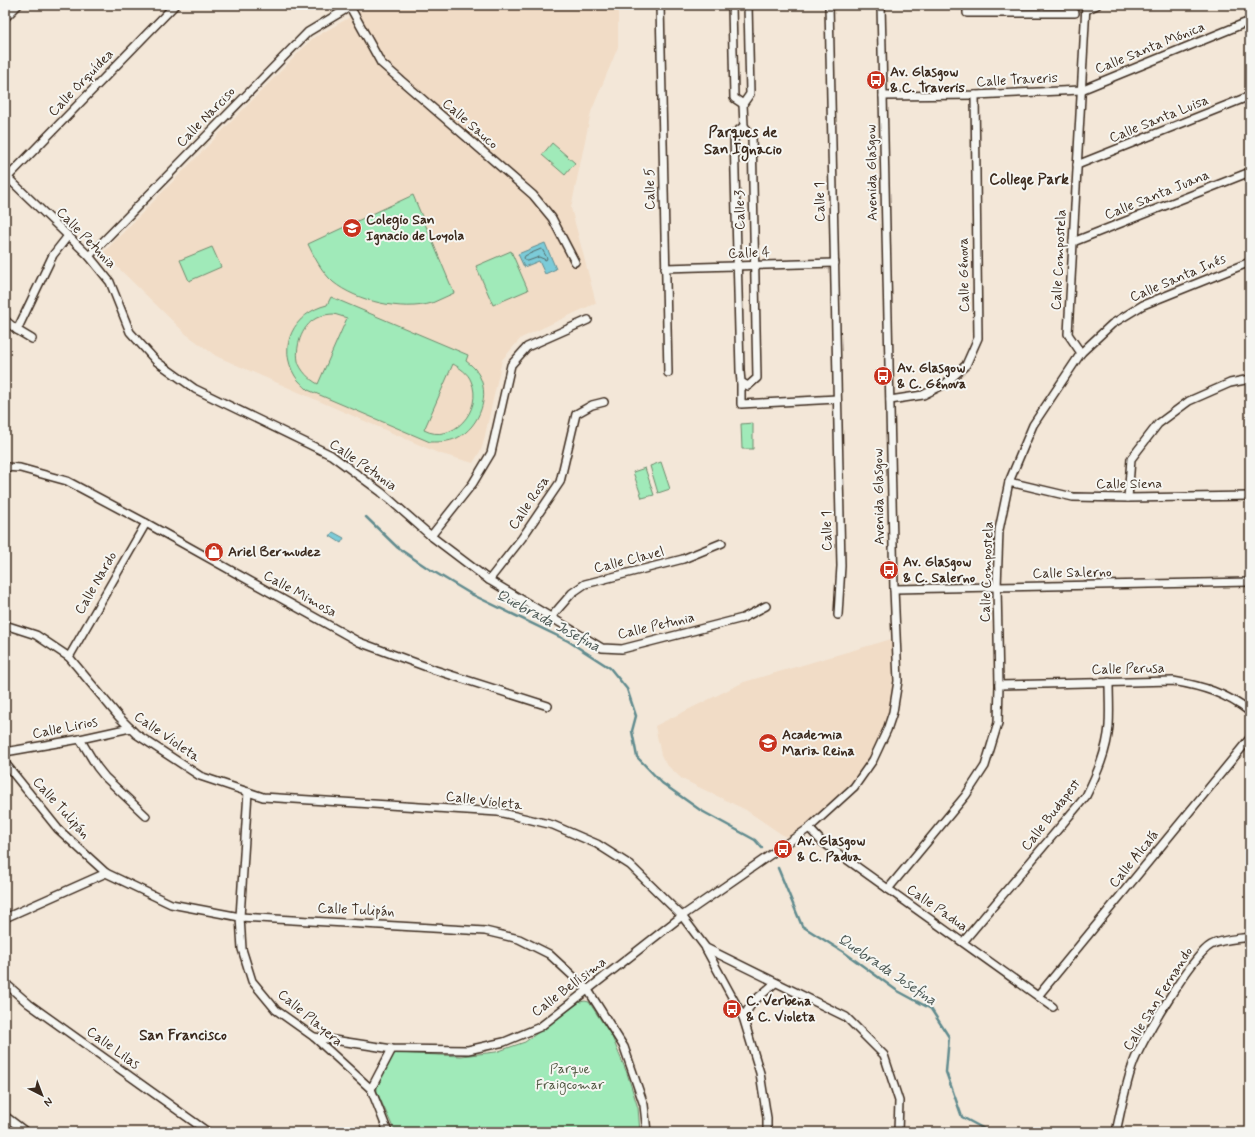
<svg xmlns="http://www.w3.org/2000/svg" width="1255" height="1137" font-family="Mynerve,sans-serif">
<style>
.built{fill:#f1dcc6}
.green{fill:#a0eab9;stroke:#6e8a6c;fill-rule:evenodd}
.water{fill:#7bcbd8;stroke:#618b8e}
.lines{fill:none;stroke-linecap:round;stroke-linejoin:round}
.shore{stroke:#556a68;stroke-width:1}
.stream{stroke:#618b8e;stroke-width:2.5}
.street-casing{stroke:#3b2a1e;stroke-width:10}
.street{stroke:#f6f6f2;stroke-width:7}
.labels{text-anchor:middle;dominant-baseline:central;stroke-width:4;stroke-linejoin:round;paint-order:stroke}
.street-label{font-size:14px;fill:#3b2a1e;stroke:#f6f6f2}
.poi-label{font-size:14px;font-weight:bold;fill:#3b2a1e;stroke:#f6f6f2;text-anchor:start}
.park-label{font-size:14px;fill:#545a45;stroke:#f6f6f2}
.neighbourhood-label{font-size:15px;font-weight:bold;fill:#3b2a1e;stroke:#f6f6f2}
.water-label{font-size:15px;font-style:italic;fill:#4e5a56;stroke:#f6f6f2}
</style>
<rect width="100%" height="100%" fill="#f3e7d8"/>
<filter id="ink" filterUnits="userSpaceOnUse"><feTurbulence type="fractalNoise" baseFrequency=".025" numOctaves="2"/><feDisplacementMap in="SourceGraphic" scale="8" xChannelSelector="R" yChannelSelector="G"/><feConvolveMatrix kernelMatrix="1 2 1 2 8 2 1 2 1" color-interpolation-filters="sRGB"/></filter>
<g filter="url(#ink)">
<g class="built">
<path d="M371 5H618V47L591 112 571 208 596 303 521 338 502 360 483 444 481 450 473 463 438 453 216 356 186 334 103 253 312 39Z"/>
<path d="M895 638V681L885 730 852 787 807 826 791 838 784 836 746 810 682 779 666 764 661 755 655 726 744 682Z"/>
</g>
<g class="green">
<path d="M552 143 575 163 565 175 542 155Z"/>
<path d="M413 195 454 293C447 296 439 300 432 303 403 312 356 301 333 282 322 272 314 257 308 244Z"/>
<path d="M212 247 221 267 189 281 180 260Z"/>
<path d="M511 251 528 290 493 305 476 266Z"/>
<path d="M331 297 468 355 466 361C470 364 475 368 477 372 492 393 480 427 457 438 448 442 440 442 430 442L308 390C304 386 298 381 295 376 277 346 294 313 327 305ZM334 314 347 318 318 384C310 380 300 370 298 361 295 345 303 323 319 317 323 315 329 314 334 314ZM453 364C460 368 468 373 471 381 484 410 452 445 424 430Z"/>
<path d="M753 423V449H742L741 424Z"/>
<path d="M661 462 670 489 658 493 650 466Z"/>
<path d="M645 468 654 495 642 498 633 472Z"/>
<path d="M585 1001 589 1002 612 1037 627 1073 638 1108 640 1132H395L377 1092V1085L392 1056 396 1053 461 1056 496 1052 525 1042 580 1002Z"/>
</g>
<g class="water">
<path d="M545 243 556 269 545 274 539 261 524 267 518 254Z"/>
<path d="M333 532 344 538 341 543 330 536Z"/>
</g>
<g class="lines">
<path class="shore" d="M542 249 547 258 546 260 539 257 528 261H526L524 258 525 256Z"/>
<g class="stream">
<path d="M366 517 398 548 426 567 471 594 568 641 610 668 627 689 636 716 632 731 637 757 662 783 700 810 755 840 762 848"/>
<path d="M778 868 802 926 845 953 896 990 931 1009 949 1037 946 1072 962 1117 990 1132"/>
<path d="M1001 1132 1036 1128 1044 1132"/>
</g>
<g class="street-casing">
<g id="street">
<path d="M349 5 381 63 533 195 552 218 575 262"/>
<path d="M660 5 668 373"/>
<path d="M732 5 734 98 743 104"/>
<path d="M829 5 841 566 838 615"/>
<path d="M967 5V13H1075"/>
<path d="M1086 10 1097 5"/>
<path d="M5 18 18 5"/>
<path d="M883 96 975 95 1081 90 1250 21"/>
<path d="M744 126 734 134 740 371 741 382V404L837 399"/>
<path d="M1077 165 1250 96"/>
<path d="M5 175 89 256 110 282 130 332 156 361 195 389 331 455 381 492 431 536 489 580 602 648 622 649 743 618 766 606"/>
<path d="M5 180 175 5"/>
<path d="M1073 242 1250 172"/>
<path d="M89 256 308 32 353 5"/>
<path d="M665 268 835 263"/>
<path d="M5 320 17 330 32 339"/>
<path d="M17 330 53 255 68 236"/>
<path d="M1081 353 1068 334 1086 5"/>
<path d="M741 382 748 386 757 378 752 135 744 126 743 104 750 94 748 5"/>
<path d="M890 400 923 395 945 384 966 365 978 338 975 95"/>
<path d="M5 467 20 468 67 481 146 523 359 642 435 670 548 706"/>
<path d="M1009 482 1073 497 1128 498 1250 496"/>
<path d="M1128 498 1131 459 1158 424 1189 401 1230 383 1250 379"/>
<path d="M431 536 473 483 491 453 511 365 527 347 588 320"/>
<path d="M489 580 522 538 560 482 576 414 592 405 604 402"/>
<path d="M894 589 1250 582"/>
<path d="M552 616 572 593 585 584 683 559 722 543"/>
<path d="M5 625 36 635 69 657 119 717 136 734 200 776 263 797 498 812 553 825 597 844 630 865 682 916 706 948 846 1017 884 1055 899 1101 898 1132"/>
<path d="M69 657 146 523"/>
<path d="M999 685 1173 681C1202 686 1226 693 1250 712"/>
<path d="M80 739 97 767 105 777 146 816"/>
<path d="M5 752 80 739 130 728"/>
<path d="M5 763 58 829 106 873 171 904 240 917 485 931 519 939 549 954 588 990 624 1047 644 1105 647 1132"/>
<path d="M248 792 240 917 242 949 252 981 276 1010 314 1037 371 1089 388 1132"/>
<path d="M809 828 821 841 1053 1007"/>
<path d="M888 889 966 795 985 766 998 723 999 685 997 587 999 530 1009 482 1033 425 1081 353 1112 324 1143 305 1250 262"/>
<path d="M5 918 106 873"/>
<path d="M963 942 1086 796C1097 774 1107 751 1109 726 1110 711 1109 697 1109 682"/>
<path d="M706 949 743 1017 760 1073 767 1118V1132"/>
<path d="M5 983 29 1004 208 1132"/>
<path d="M1038 996 1250 738"/>
<path d="M743 1017 753 1002 775 983"/>
<path d="M314 1037 392 1049 468 1050 504 1042 540 1027 682 916 809 828 854 787 873 760 887 730 893 712 898 681 894 589 881 5"/>
<path d="M371 1089 392 1049"/>
<path d="M5 1116 26 1132"/>
<path d="M1116 1132C1121 1110 1125 1088 1132 1067 1138 1045 1193 955 1211 945 1222 939 1238 939 1250 937"/>
</g>
</g>
<use href="#street" class="street"/>
</g>
</g>
<defs>
<g id="bus-disc" transform="scale(1)"><circle r="9.5" fill="#c8321e" stroke="#f6f6f2"/><path d="M-5-6H5V4H4V6H2V4H-2V6H-4V4H-5ZM-3.5-4V0h7V-4ZM-3.5 1.2v1.5H-2V1.2ZM2 1.2v1.5H3.5V1.2Z" fill="#fff"/></g>
<g id="school-disc" transform="scale(1)"><circle r="9.5" fill="#c8321e" stroke="#f6f6f2"/><path d="M0-5L7-2L0 1L-7-2ZM-4 1L0 2.5L4 1V4Q0 6-4 4Z" fill="#fff"/></g>
<g id="shop-disc" transform="scale(1)"><circle r="9.5" fill="#c8321e" stroke="#f6f6f2"/><path d="M-5-2.5h2.3a2.7 3.5 0 0 1 5.4 0H5L5.5 6h-11ZM-1.5-2.5h3a1.5 2.3 0 0 0-3 0Z" fill="#fff"/></g>
</defs>
<g fill-rule="evenodd">
<use href="#bus-disc" x="876" y="80"/>
<use href="#school-disc" x="352" y="228"/>
<use href="#bus-disc" x="883" y="376"/>
<use href="#shop-disc" x="214" y="552"/>
<use href="#bus-disc" x="889" y="570"/>
<use href="#school-disc" x="768" y="743"/>
<use href="#bus-disc" x="783" y="849"/>
<use href="#bus-disc" x="732" y="1009"/>
</g>
<g class="labels">
<g class="street-label">
<text transform="translate(1150 48) rotate(-22)">Calle Santa Mónica</text>
<text transform="translate(1017 80) rotate(-3)">Calle Traveris</text>
<text transform="translate(81 83) rotate(-46)">Calle Orquídea</text>
<text transform="translate(206 117) rotate(-46)">Calle Narciso</text>
<text transform="translate(1159 119) rotate(-22)">Calle Santa Luisa</text>
<text transform="translate(470 124) rotate(41)">Calle Sauco</text>
<text transform="translate(872 173) rotate(-91)">Avenida Glasgow</text>
<text transform="translate(650 189) rotate(-91)">Calle 5</text>
<text transform="translate(1157 195) rotate(-22)">Calle Santa Juana</text>
<text transform="translate(820 202) rotate(-91)">Calle 1</text>
<text transform="translate(740 210) rotate(-91)">Calle 3</text>
<text transform="translate(86 238) rotate(46)">Calle Petunia</text>
<text transform="translate(749 253) rotate(-2)">Calle 4</text>
<text transform="translate(1059 260) rotate(-87)">Calle Compostela</text>
<text transform="translate(964 275) rotate(-91)">Calle Génova</text>
<text transform="translate(1178 278) rotate(-23)">Calle Santa Inés</text>
<text transform="translate(363 465) rotate(35)">Calle Petunia</text>
<text x="1129" y="484">Calle Siena</text>
<text transform="translate(879 497) rotate(-91)">Avenida Glasgow</text>
<text transform="translate(529 503) rotate(-56)">Calle Rosa</text>
<text transform="translate(827 531) rotate(-91)">Calle 1</text>
<text transform="translate(629 560) rotate(-14)">Calle Clavel</text>
<text transform="translate(987 572) rotate(-88)">Calle Compostela</text>
<text transform="translate(1072 573) rotate(-1)">Calle Salerno</text>
<text transform="translate(96 583) rotate(-60)">Calle Nardo</text>
<text transform="translate(300 594) rotate(29)">Calle Mimosa</text>
<text transform="translate(656 626) rotate(-13)">Calle Petunia</text>
<text transform="translate(1128 669) rotate(-1)">Calle Perusa</text>
<text transform="translate(65 728) rotate(-11)">Calle Lirios</text>
<text transform="translate(167 737) rotate(35)">Calle Violeta</text>
<text transform="translate(484 801) rotate(7)">Calle Violeta</text>
<text transform="translate(61 808) rotate(48)">Calle Tulipán</text>
<text transform="translate(1051 815) rotate(-52)">Calle Budapest</text>
<text transform="translate(1134 859) rotate(-51)">Calle Alcalá</text>
<text transform="translate(937 908) rotate(35)">Calle Padua</text>
<text transform="translate(356 910) rotate(3)">Calle Tulipán</text>
<text transform="translate(569 987) rotate(-37)">Calle Bellísima</text>
<text transform="translate(1158 999) rotate(-58)">Calle San Fernando</text>
<text transform="translate(310 1018) rotate(40)">Calle Playera</text>
<text transform="translate(113 1048) rotate(36)">Calle Lilas</text>
</g>
<g class="poi-label">
<text x="890" y="72">Av. Glasgow<tspan x="890" dy="16">&amp; C. Traveris</tspan></text>
<text x="366" y="220">Colegio San<tspan x="366" dy="16">Ignacio de Loyola</tspan></text>
<text x="897" y="368">Av. Glasgow<tspan x="897" dy="16">&amp; C. Génova</tspan></text>
<text x="228" y="552">Ariel Bermudez</text>
<text x="903" y="562">Av. Glasgow<tspan x="903" dy="16">&amp; C. Salerno</tspan></text>
<text x="782" y="735">Academia<tspan x="782" dy="16">Maria Reina</tspan></text>
<text x="797" y="841">Av. Glasgow<tspan x="797" dy="16">&amp; C. Padua</tspan></text>
<text x="746" y="1001">C. Verbena<tspan x="746" dy="16">&amp; C. Violeta</tspan></text>
</g>
<g class="park-label">
<text x="570" y="1069">Parque<tspan x="570" dy="16">Fraigcomar</tspan></text>
</g>
<g class="neighbourhood-label">
<text x="743" y="133">Parques de<tspan x="743" dy="17">San Ignacio</tspan></text>
<text x="1029" y="180">College Park</text>
<text x="183" y="1036">San Francisco</text>
</g>
<g class="water-label">
<text transform="translate(548 621) rotate(28)">Quebrada Josefina</text>
<text transform="translate(887 970) rotate(34)">Quebrada Josefina</text>
</g>
</g>
<rect width="1255" height="1137" fill="none" stroke="#f6f6f2" stroke-width="20"/>
<rect x="10" y="10" width="1235" height="1117" fill="none" stroke="#3b2a1e" stroke-width="1.5" filter="url(#ink)"/>
<g transform="translate(42 1095) rotate(138)" stroke="#f6f6f2" stroke-width="3" paint-order="stroke">
<path d="M0-3L7 15L0 10L-7 15Z" fill="#3b2a1e"/>
<text y="-6" font-size="11" font-weight="bold" text-anchor="middle" fill="#3b2a1e">N</text>
</g>
</svg>
